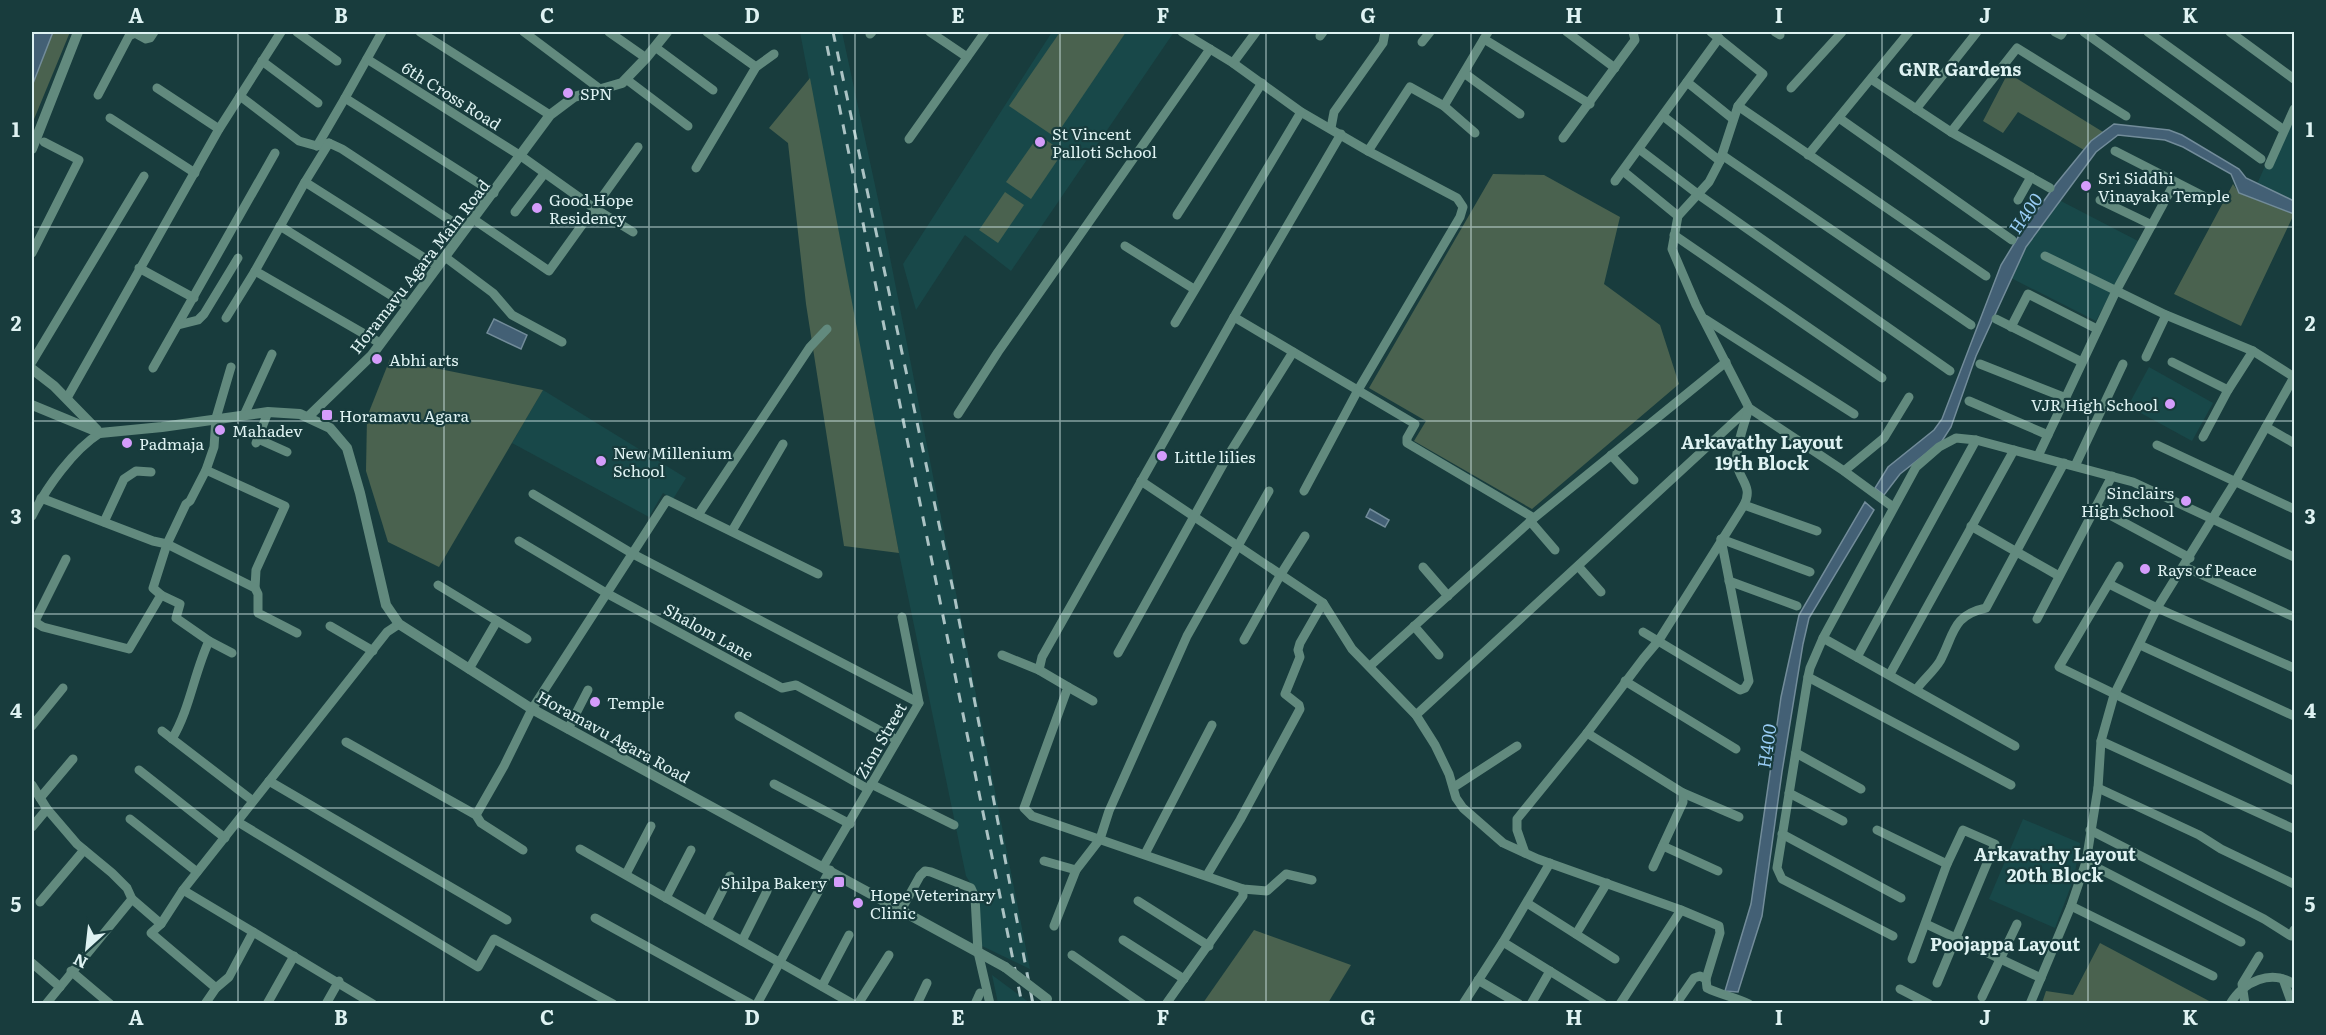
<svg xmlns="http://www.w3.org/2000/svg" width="2326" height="1035" font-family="Literata,serif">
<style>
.built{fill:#184849}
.green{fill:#4a624f}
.water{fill:#436075;stroke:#728c9a;stroke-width:1.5}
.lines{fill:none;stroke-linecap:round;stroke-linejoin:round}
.minor{stroke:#628a7e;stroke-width:9}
.tertiary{stroke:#628a7e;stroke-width:10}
.rail{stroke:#abc3c4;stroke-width:3;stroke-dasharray:10 10;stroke-linecap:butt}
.tertiary-bridge{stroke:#628a7e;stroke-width:10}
.grid{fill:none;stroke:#def2f2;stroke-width:1.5;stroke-opacity:0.55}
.poi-dot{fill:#d49cfb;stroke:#183c3d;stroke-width:2}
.labels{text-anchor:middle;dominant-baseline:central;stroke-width:4.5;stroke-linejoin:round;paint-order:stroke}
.poi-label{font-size:16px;fill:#def2f2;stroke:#183c3d;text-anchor:start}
.street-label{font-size:16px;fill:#def2f2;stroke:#183c3d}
.neighbourhood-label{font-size:18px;font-weight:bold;fill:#def2f2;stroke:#183c3d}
.water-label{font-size:18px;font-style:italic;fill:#99cdf5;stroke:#183c3d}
.neatline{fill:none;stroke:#def2f2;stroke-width:2}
.grid-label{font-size:20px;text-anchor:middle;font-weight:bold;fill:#def2f2}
</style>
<rect width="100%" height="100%" fill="#183c3d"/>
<g class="built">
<path d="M800 32H842L884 227 1030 969 982 946 979 897 966 876 899 553Z"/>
<path d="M1052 32H1174L1011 271 965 235 916 310 903 264Z"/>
<path d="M2294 102V201L2292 202 2257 184Z"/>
<path d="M2059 200 2138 241 2096 321 2011 278 2026 247Z"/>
<path d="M2149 367 2213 403 2192 441 2128 406Z"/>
<path d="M543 390 686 478 673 499 663 493 649 517 512 443Z"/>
<path d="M2023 819 2080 843 2074 878 2055 928 1989 899Z"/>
<path d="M992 975 1030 1003H998Z"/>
</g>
<g class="green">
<path d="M32 32H70L32 124Z"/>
<path d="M1060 32H1126L1055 137 1009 106Z"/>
<path d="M2008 73 2103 132 2084 150 2018 112 2003 133 1983 121Z"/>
<path d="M810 78 899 553 844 546 806 304 788 143 769 128Z"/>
<path d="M1039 135 1063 152 1031 199 1006 182Z"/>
<path d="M1493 174 1544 175 1620 217 1604 284 1660 325 1679 384 1532 509 1414 441 1426 421 1369 388Z"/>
<path d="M2233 184 2239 193 2294 214 2241 326 2174 294Z"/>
<path d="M1005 192 1024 205 998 243 979 230Z"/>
<path d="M390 359 543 390 439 567 388 542 366 471 367 417Z"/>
<path d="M1254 930 1351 965 1328 1003H1203Z"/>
<path d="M2100 943 2211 1002 2042 1003 2046 991 2073 995Z"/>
</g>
<g class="water">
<path d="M32 32H53L32 86Z"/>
<path d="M2114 124 2169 130 2182 135 2239 169 2246 178 2294 201V214L2239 193 2231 174 2183 147 2165 140 2118 135 2096 152 2026 247 1976 356 1951 427 1942 441 1900 474 1884 495 1875 488 1888 467 1934 430 1942 419 2001 265 2020 234 2056 184 2091 141Z"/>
<path d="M494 319 527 335 521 349 487 333Z"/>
<path d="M1865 502 1874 510 1809 618 1803 644 1782 772 1762 916 1738 992 1725 991 1751 904 1781 697 1799 615Z"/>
<path d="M1370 509 1389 520 1385 527 1366 517Z"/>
</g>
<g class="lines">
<g class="minor">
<path d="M297 32 337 61"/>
<path d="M382 32 345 98 494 193"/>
<path d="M420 32 550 115"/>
<path d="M524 32 600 89"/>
<path d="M609 32 646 58"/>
<path d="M707 32 756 67"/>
<path d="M930 32 967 57"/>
<path d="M1182 32 1233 63 1301 112 1368 151 1410 87 1444 106 1475 133"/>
<path d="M1567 32 1615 68"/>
<path d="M1711 32 1763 74 1738 106 1720 161 1709 182 1678 216 1672 249 1696 305 1749 408 1844 471 1893 507"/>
<path d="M1775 32 1780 35"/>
<path d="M2055 32 2061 35 2063 32"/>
<path d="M2084 32 2261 159"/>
<path d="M2148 32 2281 128"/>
<path d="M2230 32 2294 79"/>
<path d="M870 34 872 32"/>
<path d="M1320 36 1323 32"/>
<path d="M1484 39 1590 104"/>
<path d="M1422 42 1430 32"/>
<path d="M655 47 713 90"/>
<path d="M367 59 521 156 594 208 633 232"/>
<path d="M262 61 318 103"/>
<path d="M1233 63 1256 32"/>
<path d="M1464 73 1520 114"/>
<path d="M626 79 688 126"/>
<path d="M1871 79 1951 132 2050 188"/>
<path d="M1687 82 1733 119"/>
<path d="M157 88 219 129"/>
<path d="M1791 88 1842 32"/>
<path d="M98 95 129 36 135 33 146 39 150 38 154 32"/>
<path d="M240 96 299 141 317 146 329 143 342 149 465 230"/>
<path d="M1444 106 1488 32"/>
<path d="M1738 106 1986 276"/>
<path d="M1916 109 1977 32"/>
<path d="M1663 116 1720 161"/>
<path d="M110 118 195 173"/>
<path d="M1839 118 2012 240"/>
<path d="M1331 128 1334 112 1383 43 1385 32"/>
<path d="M1951 132 2017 48 2126 116"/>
<path d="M1563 138 1635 40 1633 32"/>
<path d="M909 139 985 32"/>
<path d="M317 146 345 98"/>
<path d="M1639 149 1699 195 1950 371"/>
<path d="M2115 151 2209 199"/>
<path d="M1722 155 1971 325"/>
<path d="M1808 155 1909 32"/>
<path d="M2269 165 2294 109"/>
<path d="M696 168 756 67 774 54"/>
<path d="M1623 171 1678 216"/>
<path d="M1615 181 1719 38"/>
<path d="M305 182 329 143"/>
<path d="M2018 200 2031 177"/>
<path d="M2100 200 2152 225"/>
<path d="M515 212 544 174"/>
<path d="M1177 215 1262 83"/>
<path d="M473 219 549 271 638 147"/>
<path d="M280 226 408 306"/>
<path d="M1674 235 1882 378"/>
<path d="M1125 246 1194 289"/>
<path d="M32 253 79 160 44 142"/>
<path d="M2045 256 2166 315 2253 351 2294 377"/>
<path d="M445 257 493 293 512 315 562 342"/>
<path d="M139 268 194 298"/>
<path d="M1234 317 1415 424 1407 438V443L1534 518"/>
<path d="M226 318 255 271"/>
<path d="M1705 319 1854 414"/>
<path d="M1996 319 2082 362"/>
<path d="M1175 323 1301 112"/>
<path d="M178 325 198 320 204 314 238 258"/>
<path d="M2011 327 2028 294 2097 329"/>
<path d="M380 343 255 271 305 182 437 266"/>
<path d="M2146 357 2166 315"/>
<path d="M32 362 144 176"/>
<path d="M2172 362 2228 390"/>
<path d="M1980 364 2066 398"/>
<path d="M153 368 275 153"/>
<path d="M67 398 219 129 281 32"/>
<path d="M1969 401 2048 435"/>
<path d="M245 413 272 354"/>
<path d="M958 414 998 352 1210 49"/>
<path d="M2266 427 2294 443"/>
<path d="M2203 437 2228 390 2253 351"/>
<path d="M258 439 287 452"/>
<path d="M256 443 268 412"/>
<path d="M2157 445 2294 509"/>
<path d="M1611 455 1634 480"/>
<path d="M2038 456 2116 291 2175 182"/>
<path d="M2075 466 2123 364"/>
<path d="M206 470 285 506 256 570 255 588"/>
<path d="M1844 471 1884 438 1909 397"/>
<path d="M1141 481 1323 603 1352 649 1416 715 1435 745 1449 774 1456 798 1463 808 1503 843 1538 859 1681 910 1719 926 1720 933 1706 979 1707 988C1721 995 1735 997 1749 1004"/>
<path d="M1304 491 1358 390 1460 217 1463 207 1457 198 1368 151"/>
<path d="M533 494 633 554 919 703"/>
<path d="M41 498 153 541 167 544 255 588 258 594V613L297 633"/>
<path d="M1744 505 1817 531"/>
<path d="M2095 507 2190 558"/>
<path d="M698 515 810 347 827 329"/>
<path d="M32 516C46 488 73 450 100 433"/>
<path d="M1530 521 1555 550"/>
<path d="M104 522 124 479 136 471 151 472"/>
<path d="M1971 526 2059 576"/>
<path d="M732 531 783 444"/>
<path d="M1721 539 1810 572"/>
<path d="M519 541 608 594 782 688 796 685 897 740"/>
<path d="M1578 566 1601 592"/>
<path d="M2119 566 2059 667 2294 781"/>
<path d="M1423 567 1448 596"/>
<path d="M2185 567 2294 617"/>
<path d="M1729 581 1797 606"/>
<path d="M2109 584 2157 608 2294 668"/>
<path d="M438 585 527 639"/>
<path d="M161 595 180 604 176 618 209 641C194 673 190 709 172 739"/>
<path d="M2037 619 2112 476"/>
<path d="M32 620 43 627 129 649 161 595 153 588 167 544 186 504 190 501 206 470 214 447 216 418 231 367"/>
<path d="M34 623 66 559"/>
<path d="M330 626 373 651"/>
<path d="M1414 626 1439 655"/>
<path d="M1643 632 1740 690 1745 688 1749 681 1721 539"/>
<path d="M1823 638 2015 746"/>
<path d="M1244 640 1281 574 1305 536"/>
<path d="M209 641 232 653"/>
<path d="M2140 645 2294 716"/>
<path d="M1118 653 1226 459 1293 352"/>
<path d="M1002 655 1039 670"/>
<path d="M1857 657 1976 440"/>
<path d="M1370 666 1534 518 1726 362"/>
<path d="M469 669 497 621"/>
<path d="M1890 674 2014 450"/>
<path d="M1808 677 1777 868 1782 879 1893 936"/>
<path d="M1625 681 1736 749"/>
<path d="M1068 687 1093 701"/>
<path d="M1916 690C1923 680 1934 671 1940 661 1954 635 1952 615 1986 608L2064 463"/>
<path d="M1416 715 1749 408"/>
<path d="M739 716 868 789"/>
<path d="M32 726 63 688"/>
<path d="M568 729 588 690"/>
<path d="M162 731 253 801"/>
<path d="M1587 733 1683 793V802L1653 867"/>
<path d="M2101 741 2294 829"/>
<path d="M346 742 476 815 481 823 523 850"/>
<path d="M1796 753 1861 789"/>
<path d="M139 770 225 838"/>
<path d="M269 781 507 920"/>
<path d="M774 784 850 824"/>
<path d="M871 784 954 825"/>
<path d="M32 785 47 809 77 844 112 873 127 888 132 899 161 924 183 890 387 632 399 624"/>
<path d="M2011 785 1808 677 1810 668 1823 638 1916 467 1939 447 1956 438 1976 440 2133 482 2294 557"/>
<path d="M1454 787 1517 746"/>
<path d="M2098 788 2199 835 2221 849 2294 884"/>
<path d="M1683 793 1739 817"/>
<path d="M1789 793 1843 821"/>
<path d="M40 798 73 759"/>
<path d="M476 815 504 766 532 709 667 500 818 574"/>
<path d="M130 819 197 872"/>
<path d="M238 822 478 967 494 939 613 1004"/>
<path d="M32 827 47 809"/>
<path d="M1877 830 1947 864"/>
<path d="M2090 830 2264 919 2291 936 2294 930"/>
<path d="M1782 834 1901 898"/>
<path d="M1663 846 1718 871"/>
<path d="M580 849 853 1004"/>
<path d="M1525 853 1517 830V819L1587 733 1643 659 1659 640 1744 505C1753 487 1741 482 1737 465 1734 451 1745 422 1749 408"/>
<path d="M1145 854 1212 725"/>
<path d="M1044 861 1076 870"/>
<path d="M2086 862 2241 942"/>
<path d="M823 867 919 703 902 617"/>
<path d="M626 874 651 826"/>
<path d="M1207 875 1240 820 1300 709 1299 705 1285 694 1300 657 1298 650 1300 643 1323 603"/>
<path d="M1312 880 1286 874 1267 891 1243 889 1032 816 1024 808 1068 687 1039 670 1042 657 1234 317 1341 134"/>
<path d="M183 890 373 1004"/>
<path d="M666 898 691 850"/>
<path d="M1138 901 1209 946"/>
<path d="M40 902 84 850"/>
<path d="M1527 903 1615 959"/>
<path d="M2071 906 2213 976"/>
<path d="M901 910 920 876 925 871 931 872 971 888 975 897 978 952 990 1004"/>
<path d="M595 918 751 1004"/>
<path d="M707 921 730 876"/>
<path d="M161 924 151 933 216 988"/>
<path d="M1926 924 2041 978"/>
<path d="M1054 926 1076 870 1100 839 1109 811 1187 636 1269 491"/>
<path d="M1576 934 1607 883"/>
<path d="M1123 940 1184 979"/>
<path d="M742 941 767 891"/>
<path d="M1503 942 1603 1004"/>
<path d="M1072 955 1142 1004"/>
<path d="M1912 959 1947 864 1963 830 1995 844 1937 983"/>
<path d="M32 963 60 987"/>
<path d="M71 971 110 1004"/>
<path d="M2283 979 2292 1004"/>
<path d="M1478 980 1519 1004"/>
<path d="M822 986 849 935"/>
<path d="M1900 989 1929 1004"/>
<path d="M1982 997 2017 924"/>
<path d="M46 1004 132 899"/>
<path d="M205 1004 216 988 229 977 253 932"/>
<path d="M267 1004 294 956"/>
<path d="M326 1004 339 981"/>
<path d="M757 1004 830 870"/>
<path d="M858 1004 889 955"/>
<path d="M917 1004 927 983"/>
<path d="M975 1004 980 993"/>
<path d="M1166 1004 1243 896V889"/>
<path d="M1463 1004 1503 942 1550 863"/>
<path d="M1531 1004 1550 971"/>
<path d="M1620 1004 1681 910"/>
<path d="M1676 1004 1694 978 1700 976 1706 979"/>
<path d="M2030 1004 2071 906 2086 862 2098 788 2101 741 2114 695 2157 608 2235 482 2294 377"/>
<path d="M2230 1004C2244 981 2271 969 2294 984"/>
<path d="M2245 1004 2242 984 2259 956"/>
</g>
<g class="tertiary">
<path d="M32 149 78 32"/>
<path d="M32 369 54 386 97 430"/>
<path d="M32 405 100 433 162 427 268 412 300 414 330 428 347 448 360 493 386 605 399 624 532 709 1005 967"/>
<path d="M308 417 372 355 550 115 574 97 622 83 646 58 667 32"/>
</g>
<g class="rail">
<path d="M833 32 954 594 1033 1004"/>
<path d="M827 46 1022 1004"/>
</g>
<path class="tertiary-bridge" d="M1005 967 1047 999"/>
</g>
<path class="grid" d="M238 32V1004M444 32V1004M649 32V1004M855 32V1004M1060 32V1004M1266 32V1004M1471 32V1004M1677 32V1004M1882 32V1004M2088 32V1004M32 227H2294M32 421H2294M32 614H2294M32 808H2294"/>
<g class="poi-dot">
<circle cx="568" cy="93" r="6"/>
<circle cx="1040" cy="142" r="6"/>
<circle cx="2086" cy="186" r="6"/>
<circle cx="537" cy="208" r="6"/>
<circle cx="377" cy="359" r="6"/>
<circle cx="2170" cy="404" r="6"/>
<rect x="321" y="409" width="12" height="12" rx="3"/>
<circle cx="220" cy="430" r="6"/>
<circle cx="127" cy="443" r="6"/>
<circle cx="1162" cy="456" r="6"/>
<circle cx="601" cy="461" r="6"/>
<circle cx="2186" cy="501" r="6"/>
<circle cx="2145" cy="569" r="6"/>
<circle cx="595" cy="702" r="6"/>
<rect x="833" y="876" width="12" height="12" rx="3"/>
<circle cx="858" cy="903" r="6"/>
</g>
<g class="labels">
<g class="poi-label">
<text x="580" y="93">SPN</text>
<text x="1052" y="133">St Vincent<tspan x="1052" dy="18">Palloti School</tspan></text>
<text x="2098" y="177">Sri Siddhi<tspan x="2098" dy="18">Vinayaka Temple</tspan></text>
<text x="549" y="199">Good Hope<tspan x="549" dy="18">Residency</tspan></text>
<text x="389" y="359">Abhi arts</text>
<text x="2158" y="404" text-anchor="end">VJR High School</text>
<text x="339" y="415">Horamavu Agara</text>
<text x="232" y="430">Mahadev</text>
<text x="139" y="443">Padmaja</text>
<text x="613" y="452">New Millenium<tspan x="613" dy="18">School</tspan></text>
<text x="1174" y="456">Little lilies</text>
<text x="2174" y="492" text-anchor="end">Sinclairs<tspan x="2174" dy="18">High School</tspan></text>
<text x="2157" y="569">Rays of Peace</text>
<text x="607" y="702">Temple</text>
<text x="827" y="882" text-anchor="end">Shilpa Bakery</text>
<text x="870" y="894">Hope Veterinary<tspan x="870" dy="18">Clinic</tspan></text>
</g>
<g class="street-label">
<text transform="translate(452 95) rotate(32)">6th Cross Road</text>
<text transform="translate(419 266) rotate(-52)">Horamavu Agara Main Road</text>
<text transform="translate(709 631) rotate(29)">Shalom Lane</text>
<text transform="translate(614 736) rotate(29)">Horamavu Agara Road</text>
<text transform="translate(880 740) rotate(-60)">Zion Street</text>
</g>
<g class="neighbourhood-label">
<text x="1960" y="68">GNR Gardens</text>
<text x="1762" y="441">Arkavathy Layout<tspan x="1762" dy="21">19th Block</tspan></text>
<text x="2055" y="853">Arkavathy Layout<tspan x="2055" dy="21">20th Block</tspan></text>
<text x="2005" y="943">Poojappa Layout</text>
</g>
<g class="water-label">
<text transform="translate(2025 213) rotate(-56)">H400</text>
<text transform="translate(1766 746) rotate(-82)">H400</text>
</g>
</g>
<rect width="2326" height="1035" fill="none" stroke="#183c3d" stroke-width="66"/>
<g transform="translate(87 948) rotate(207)" stroke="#183c3d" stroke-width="4.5" paint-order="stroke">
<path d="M0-4.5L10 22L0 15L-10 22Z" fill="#def2f2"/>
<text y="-9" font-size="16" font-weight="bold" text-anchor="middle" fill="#def2f2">N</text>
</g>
<rect x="33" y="33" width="2260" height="969" class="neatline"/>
<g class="grid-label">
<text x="136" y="23">A</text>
<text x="341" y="23">B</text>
<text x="547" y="23">C</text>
<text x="752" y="23">D</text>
<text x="958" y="23">E</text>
<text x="1163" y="23">F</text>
<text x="1368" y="23">G</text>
<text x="1574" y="23">H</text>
<text x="1779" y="23">I</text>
<text x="1985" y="23">J</text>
<text x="2190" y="23">K</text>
<text x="16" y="137">1</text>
<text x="2310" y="137">1</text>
<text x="16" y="331">2</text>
<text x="2310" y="331">2</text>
<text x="16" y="524">3</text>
<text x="2310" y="524">3</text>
<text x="16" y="718">4</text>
<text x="2310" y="718">4</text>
<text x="16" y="912">5</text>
<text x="2310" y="912">5</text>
<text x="136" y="1025">A</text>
<text x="341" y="1025">B</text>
<text x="547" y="1025">C</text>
<text x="752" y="1025">D</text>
<text x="958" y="1025">E</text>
<text x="1163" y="1025">F</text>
<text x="1368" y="1025">G</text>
<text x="1574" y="1025">H</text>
<text x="1779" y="1025">I</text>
<text x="1985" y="1025">J</text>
<text x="2190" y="1025">K</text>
</g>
</svg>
